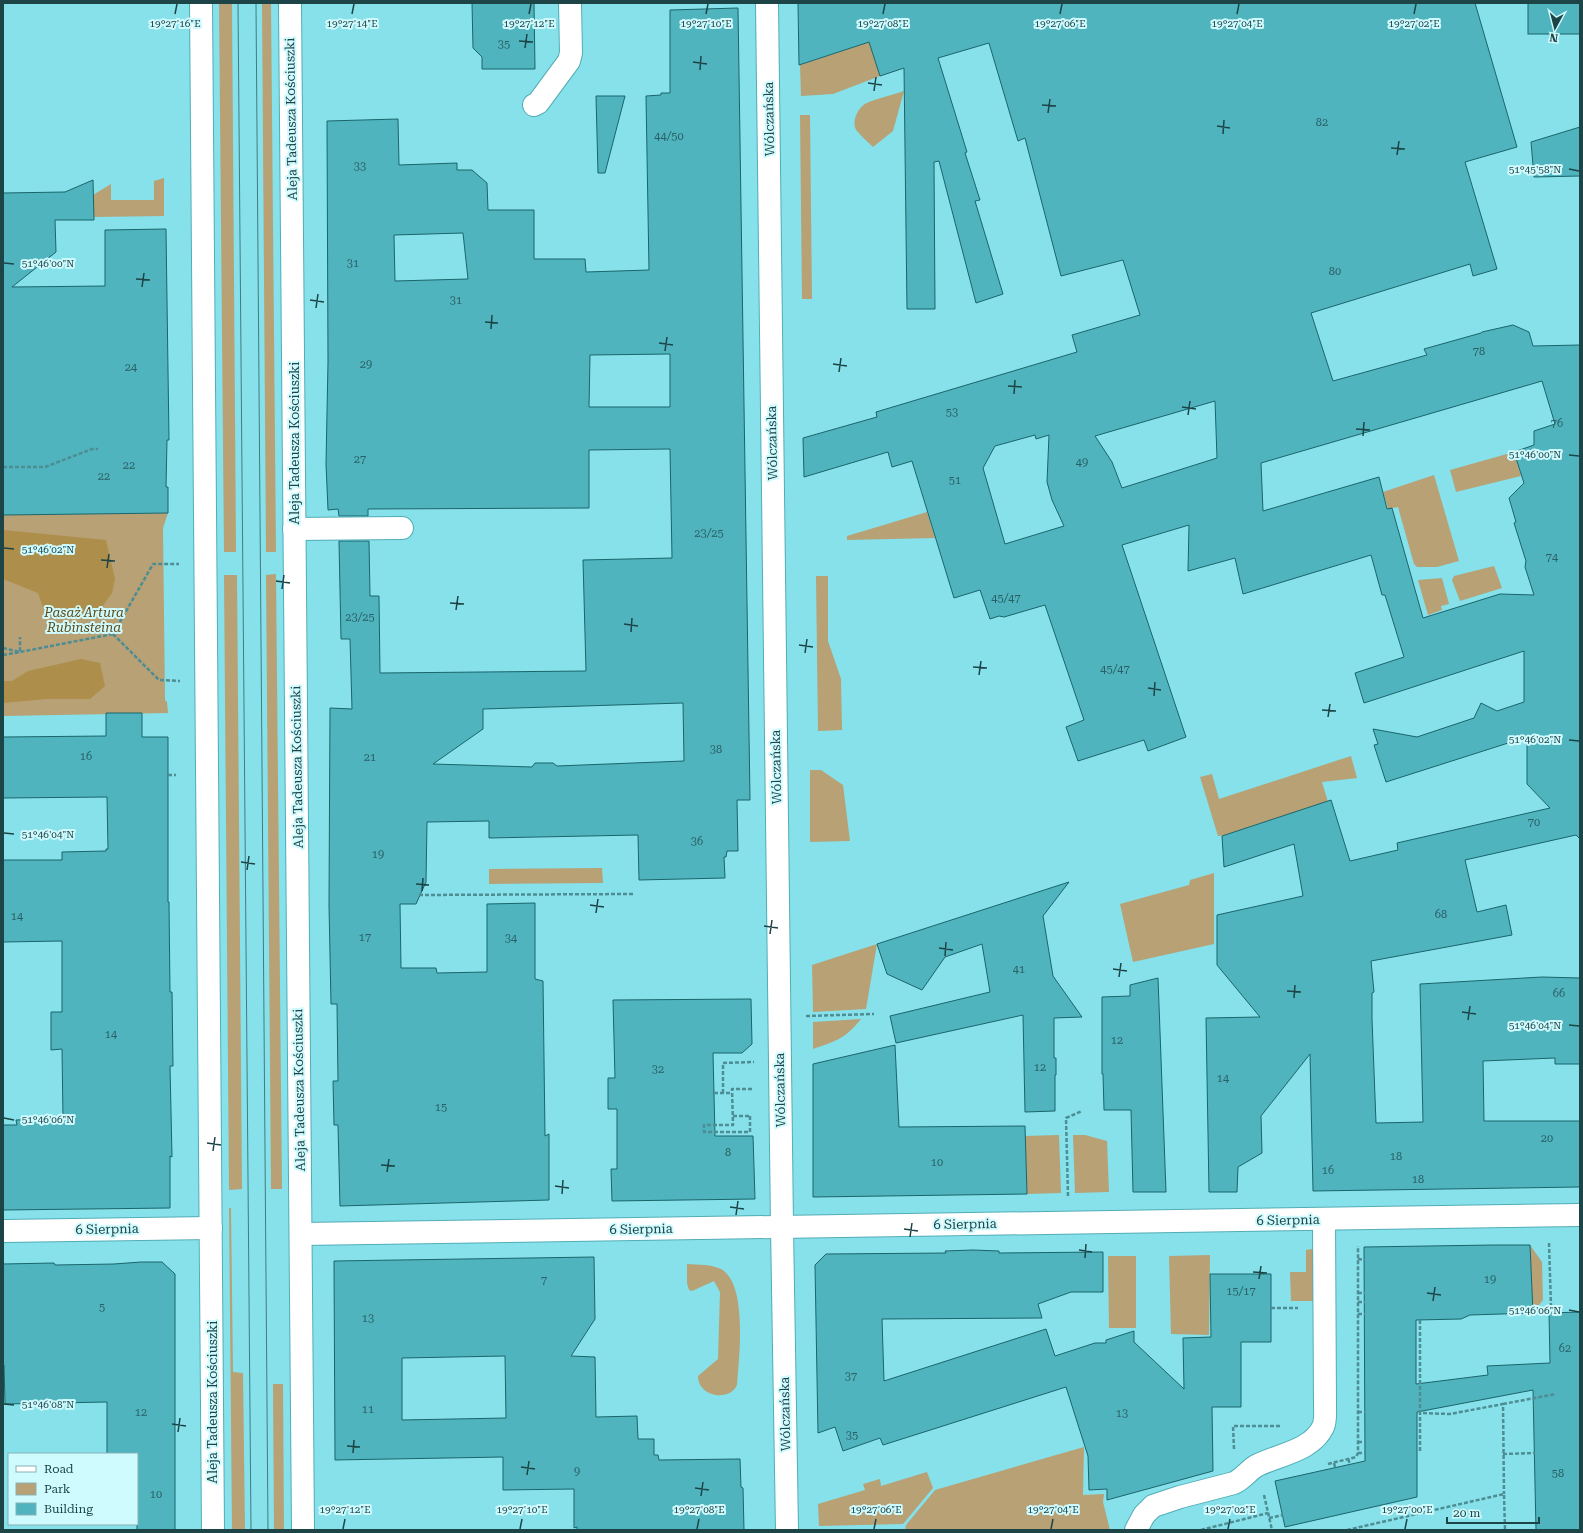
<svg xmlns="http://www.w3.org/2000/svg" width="1583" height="1533" font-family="'Roboto Serif',serif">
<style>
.green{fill:#b7a175}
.forest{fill:#ae8e4b}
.building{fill:#4fb4be;stroke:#1b656b;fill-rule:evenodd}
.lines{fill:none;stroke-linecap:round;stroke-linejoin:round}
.minor-casing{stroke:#52adb6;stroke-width:24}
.major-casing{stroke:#52adb6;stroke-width:24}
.path{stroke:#4e8d93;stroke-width:2.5;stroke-dasharray:4 2;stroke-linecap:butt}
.minor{stroke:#fff;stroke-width:22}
.major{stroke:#fff;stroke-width:22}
.tram{stroke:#427b80;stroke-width:1}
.ticks{fill:none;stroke:#1d4447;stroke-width:1.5}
.labels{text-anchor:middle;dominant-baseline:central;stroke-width:4;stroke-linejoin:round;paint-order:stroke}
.number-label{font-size:11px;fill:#2a6065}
.street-label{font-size:13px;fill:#1d4447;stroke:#cffafe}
.park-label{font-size:13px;font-style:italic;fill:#604915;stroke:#cffafe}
.ticks-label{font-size:10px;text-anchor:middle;fill:#1d4447;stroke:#cffafe;stroke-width:4;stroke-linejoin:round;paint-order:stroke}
</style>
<rect width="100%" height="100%" fill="#86e1ea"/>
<g class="green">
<path d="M262 3H271L276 552H266Z"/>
<path d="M219 4H232L236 552H224Z"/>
<path d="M869 42 880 76 833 94 801 96 800 65Z"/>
<path d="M904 91 893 131 873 147C868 142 862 137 857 131 851 123 857 109 865 104 871 100 896 94 904 91Z"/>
<path d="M800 115H810L812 299H802Z"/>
<path d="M164 178V216L94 217 93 195 111 184V200H154V181Z"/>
<path d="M1514 452 1521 476 1456 492 1450 470Z"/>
<path d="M1434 475 1459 561 1437 567H1417L1414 564 1398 507 1388 509 1383 492Z"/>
<path d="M927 512 935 538 847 540V536Z"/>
<path d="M168 513 163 528 165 700 167 702 168 713 3 716V515Z"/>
<path d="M1494 566 1502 588 1460 601 1452 580 1454 576Z"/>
<path d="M276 574 282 1189H271L266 575Z"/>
<path d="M224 575H237L242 1189 229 1190Z"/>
<path d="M816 576H828V641L841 679 842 730 818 731Z"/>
<path d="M1442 578 1449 604 1441 606 1442 610 1428 615 1418 580Z"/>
<path d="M1351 756 1357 778 1322 782 1328 802 1226 835 1218 836 1200 777 1212 774 1219 799Z"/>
<path d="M810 770H821L843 785 850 841 810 842Z"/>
<path d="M602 868 603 883 489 884V869Z"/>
<path d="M1214 873V944L1133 962 1120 904 1189 885 1190 880Z"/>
<path d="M877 944 866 1009 813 1012 812 965Z"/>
<path d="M861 1019C845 1039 836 1041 813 1049V1022Z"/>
<path d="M1059 1135 1061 1193 1027 1194 1025 1136Z"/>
<path d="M1073 1135H1085L1107 1141 1109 1192 1075 1193Z"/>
<path d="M229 1208H231L233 1372 243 1373 245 1530H232Z"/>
<path d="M1530 1245 1542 1262 1543 1300 1533 1313Z"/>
<path d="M1312 1249 1314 1254V1301H1291L1290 1272H1306V1250Z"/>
<path d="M1210 1255 1209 1335 1171 1334 1169 1256Z"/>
<path d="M1108 1256H1136V1328H1109Z"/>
<path d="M687 1264C698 1265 711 1264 721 1269 748 1284 739 1358 737 1385 730 1402 698 1397 698 1376L718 1359 720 1292 714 1281 692 1291 689 1290 687 1283Z"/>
<path d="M273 1384H283L284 1530H274Z"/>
<path d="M1084 1447 1083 1495 1104 1494 1103 1502 1110 1530H905L906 1525 935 1490Z"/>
<path d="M927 1472 933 1488 903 1524 819 1526 818 1504 865 1490 863 1484 880 1479 881 1486Z"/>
</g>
<g class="forest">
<path d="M3 530 106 540 115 579 112 593 100 610 88 619H55L44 610 38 593 3 579Z"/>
<path d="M81 659 100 663 105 686 90 699H46L3 703V681H12L28 671Z"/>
</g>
<g class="building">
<path d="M472 3H534L535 69H482V57L473 48Z"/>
<path d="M798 3H1475L1517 147 1465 162 1497 269 1473 276 1470 264 1311 313 1333 381 1427 355 1424 349 1481 333 1482 332 1513 325 1529 332 1533 346 1580 345V839L1576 835 1465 860 1477 912 1506 905 1512 935 1371 961 1374 992 1372 993V1019L1376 1123 1423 1122 1420 984 1542 977 1580 978V1064H1555V1058L1483 1061 1484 1121H1580V1187L1313 1191 1310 1054 1261 1116 1262 1153 1238 1167 1237 1192H1209L1206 1018 1260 1017 1217 965V915L1303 896 1294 844 1224 867 1222 836 1331 800 1350 861 1398 850 1397 843 1550 808 1527 784V737L1386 782 1374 745 1378 744 1373 729 1417 737 1474 718 1481 703 1497 711 1524 702V651L1364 703 1355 673 1404 657 1385 595H1382L1371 555 1243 594 1235 558 1188 571 1189 525 1122 545 1186 737 1148 751 1144 740 1078 761 1066 727 1084 720 1045 605 1004 617 999 616 990 619 980 590 954 598 912 461 892 467 888 452 804 477 803 438 877 417 876 412 1077 352 1072 335 1140 315 1123 260 1061 276 1025 138 1018 141 989 43 938 58 967 152 965 153 980 200 975 201 1003 294 976 303 939 161 934 162 935 309H907L904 68 880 76 869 42 799 65ZM1542 381 1555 424 1534 431V445L1514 452 1524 483 1509 498 1516 522 1514 523 1526 561 1525 567 1534 595 1500 594 1423 618 1392 508 1387 509 1379 477 1263 511 1261 463ZM1215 401 1217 458 1122 488 1112 462 1095 436ZM1035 435 1036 439 1049 435 1047 482 1052 500 1064 526 1005 544 983 468 995 446Z"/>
<rect x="1528" y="3" width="52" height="31"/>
<path d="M738 8 750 800H737L738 851H727L726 857H724L725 878 639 880 638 835 489 838V821L427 822 426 882 416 904H400L401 968H436L437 973 487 972V904L535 903V979L543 981 545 1136 549 1134V1200L340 1206 338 1125H334L333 1081H338L337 1004H331L329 905 330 708 352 709 350 639H341L339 541H369L370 596H379L380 673 586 671 583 560 672 558 670 449 589 450V508L368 509V516H339L338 509 328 510 326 464 328 362 327 121 398 119 399 165 457 163V170H472L487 183 488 210H534V259H585L586 272 649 270 646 96 661 95V93H670V10ZM463 233 468 279 395 281 394 235ZM670 354V407H589L590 355ZM683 703 684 761 557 766 553 763H535L532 767 433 764 483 729V709Z"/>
<path d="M596 96H625L605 173H598Z"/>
<path d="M1580 127V176L1534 177 1531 142Z"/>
<path d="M93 180 94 220H55L56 252 12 287 105 286V230L166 229 169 440H167L166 487H168V513L3 515V193L65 192Z"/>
<path d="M106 713H142V737H168V902H169L170 992H172L173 1066H170L172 1157 170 1156V1208L3 1210V1125H17L16 1120 63 1118 62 1049 51 1050V1012H62V941L3 942V860H62V852L106 851V849H108L107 797 3 798V737L106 736Z"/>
<path d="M1069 882 1043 916 1053 976 1082 1017 1054 1018V1058H1056V1075H1055V1111L1025 1112 1023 1015 896 1043 890 1016 990 992 982 944 945 957 922 990 887 974 877 944Z"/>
<path d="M1158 978 1166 1192H1133L1131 1110H1104L1103 1074H1102V997L1130 996V985Z"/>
<path d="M751 999 752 1044 742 1053H713L715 1136H753L755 1199 612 1201 611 1169H617V1109H608V1078H615L613 1000Z"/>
<path d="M895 1045 899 1127 1025 1126 1027 1194 813 1197V1064Z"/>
<path d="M1493 1245H1530L1533 1313 1470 1315 1461 1319 1416 1320V1384L1488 1375 1487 1366 1550 1363 1549 1313 1580 1312V1530H1536L1533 1390 1417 1412V1497L1285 1527 1275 1481 1365 1461 1364 1247Z"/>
<path d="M973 1250 999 1251V1253L1103 1252V1292H1071L1038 1304 1042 1318 882 1319 884 1381 1046 1329 1055 1356 1095 1343H1106V1340L1134 1331V1342L1184 1389 1183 1338 1211 1337 1210 1274H1271V1342H1241V1407H1212L1213 1471 1107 1500V1489L1089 1490 1088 1456 1066 1387 883 1445 880 1438 843 1451 835 1427 818 1433 815 1265 826 1254 946 1253 945 1251Z"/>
<path d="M594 1257 595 1319 571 1356 595 1357 596 1417 637 1416 638 1439H654V1455H658L659 1460 740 1459 741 1487 743 1488 744 1530H577V1527L574 1528V1489L503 1490V1457L335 1460 334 1261ZM505 1356 506 1418 402 1420V1358Z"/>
<path d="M141 1262H162L175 1274V1530H137V1454H107V1402L5 1404 4 1365H3V1264L54 1263 55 1265 114 1264Z"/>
</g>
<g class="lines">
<g class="minor-casing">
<g id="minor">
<path d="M201 3 213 1530"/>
<path d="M290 3 303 1530"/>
<path d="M534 105 538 103 569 61 571 53 570 3"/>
<path d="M294 529 402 528"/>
<path d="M3 1231 211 1228"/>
<path d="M301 1234 1580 1215"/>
<path d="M1136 1530 1144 1515 1153 1506 1180 1497 1234 1483C1243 1479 1248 1471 1256 1466 1277 1455 1312 1451 1323 1427 1326 1421 1325 1411 1325 1405L1324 1219"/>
</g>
</g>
<g class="major-casing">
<path id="major" d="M767 3 782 1227 787 1530"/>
</g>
<g class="path">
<path d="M3 467H45L92 449H98"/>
<path d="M113 634 159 680 180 681"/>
<path d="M3 648 20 652 113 634 153 564H179"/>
<path d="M3 655 20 652V637"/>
<path d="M168 775H176"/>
<path d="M419 895 634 894"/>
<path d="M806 1016 874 1014"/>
<path d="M714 1093H732"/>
<path d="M723 1093V1063L754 1062"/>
<path d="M733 1116H750"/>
<path d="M750 1116V1132H704V1125H733L732 1089H754"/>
<path d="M1068 1196 1066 1118 1082 1111"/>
<path d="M1549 1243 1551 1307"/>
<path d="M1358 1259 1365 1260"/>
<path d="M1358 1293H1365"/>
<path d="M1358 1302H1365"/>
<path d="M1271 1308H1298"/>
<path d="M1358 1314H1365"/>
<path d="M1420 1320V1413L1450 1414 1503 1404 1504 1494"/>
<path d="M1503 1404 1556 1394"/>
<path d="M1358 1412H1365"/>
<path d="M1358 1442H1365"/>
<path d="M1234 1449 1233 1426H1281"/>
<path d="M1420 1451V1413"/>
<path d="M1358 1453H1365"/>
<path d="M1503 1454 1535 1453"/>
<path d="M1348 1459 1350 1464"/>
<path d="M1334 1463 1335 1467"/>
<path d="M1328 1464 1356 1457 1358 1453V1246"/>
<path d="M1264 1495 1272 1530"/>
<path d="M1269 1518 1283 1515"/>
<path d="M1201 1530 1268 1513"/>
<path d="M1347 1530 1504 1494 1505 1530"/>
</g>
<use href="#minor" class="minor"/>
<use href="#major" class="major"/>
<g class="tram">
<path d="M238 3 251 1530"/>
<path d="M256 3 268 1530"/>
</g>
</g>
<path class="ticks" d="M175 14 177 4M352 14 354 4M529 14 531 4M706 14 708 4M883 14 885 4M1060 14 1062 4M1237 14 1239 4M1414 14 1416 4M519 41 533 42M525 48 527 34M693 62 707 64M700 70 701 56M868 83 882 85M874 91 876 77M1042 105 1056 106M1048 113 1050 99M1217 126 1230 128M1223 134 1224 120M1391 148 1405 149M1397 155 1399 141M1569 169 1579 171M4 263 14 264M136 279 150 280M142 287 144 273M310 300 324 302M316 308 318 294M485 322 498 323M491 329 492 315M659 343 673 345M665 351 667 337M833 364 847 366M839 372 841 358M1008 386 1022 387M1014 394 1015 380M1182 407 1196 409M1188 415 1190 401M1356 429 1370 430M1363 436 1364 422M1569 455 1579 456M4 548 14 549M101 560 115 561M107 568 109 554M276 581 290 583M282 589 284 575M450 603 464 604M456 610 458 596M624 624 638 626M631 632 632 618M799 645 813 647M805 653 807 639M973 667 987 668M979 675 981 661M1148 688 1161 690M1154 696 1155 682M1322 710 1336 711M1328 717 1330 704M1569 740 1579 741M4 833 14 834M241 862 255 864M247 870 249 856M416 884 429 885M422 891 423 878M590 905 604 907M596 913 598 899M764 926 778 928M770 934 772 920M939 948 953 950M945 956 946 942M1113 969 1127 971M1119 977 1121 963M1287 991 1301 992M1294 998 1295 985M1462 1012 1476 1014M1468 1020 1470 1006M1569 1025 1579 1026M4 1118 14 1120M207 1143 221 1145M213 1151 215 1137M381 1165 395 1166M387 1172 389 1159M555 1186 569 1188M562 1194 563 1180M730 1207 744 1209M736 1215 738 1201M904 1229 918 1231M910 1237 912 1223M1079 1250 1092 1252M1085 1258 1086 1244M1253 1272 1267 1273M1259 1279 1261 1266M1427 1293 1441 1295M1433 1301 1435 1287M1569 1310 1579 1312M4 1404 14 1405M172 1424 186 1426M178 1432 180 1418M347 1446 360 1447M353 1453 354 1440M521 1467 535 1469M527 1475 529 1461M695 1488 709 1490M701 1496 703 1482M343 1529 345 1519M520 1529 522 1519M697 1529 699 1519M874 1529 876 1519M1051 1529 1053 1519M1228 1529 1230 1519M1405 1529 1407 1519"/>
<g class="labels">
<g class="number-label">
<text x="504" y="44">35</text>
<text x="1322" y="122">82</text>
<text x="669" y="136">44/50</text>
<text x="360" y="166">33</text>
<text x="353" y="263">31</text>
<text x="1335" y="271">80</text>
<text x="456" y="300">31</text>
<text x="1479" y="351">78</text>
<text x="366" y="364">29</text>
<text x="131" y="367">24</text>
<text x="952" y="412">53</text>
<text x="1557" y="423">76</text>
<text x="360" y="459">27</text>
<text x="1082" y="462">49</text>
<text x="129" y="465">22</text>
<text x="104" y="476">22</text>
<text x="955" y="480">51</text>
<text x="709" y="533">23/25</text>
<text x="1552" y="557">74</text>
<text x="1006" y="598">45/47</text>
<text x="360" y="617">23/25</text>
<text x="1115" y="669">45/47</text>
<text x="716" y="749">38</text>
<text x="86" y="756">16</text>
<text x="370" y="757">21</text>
<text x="1534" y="822">70</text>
<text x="697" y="841">36</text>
<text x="378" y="854">19</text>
<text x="1441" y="914">68</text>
<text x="17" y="916">14</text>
<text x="365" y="937">17</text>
<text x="511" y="938">34</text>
<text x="1019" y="969">41</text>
<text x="1559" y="993">66</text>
<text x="111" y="1034">14</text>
<text x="1117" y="1040">12</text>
<text x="1040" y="1067">12</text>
<text x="658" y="1069">32</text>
<text x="1223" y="1078">14</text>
<text x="441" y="1107">15</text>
<text x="1547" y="1138">20</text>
<text x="728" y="1152">8</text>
<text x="1396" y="1156">18</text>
<text x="937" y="1162">10</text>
<text x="1328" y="1170">16</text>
<text x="1418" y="1179">18</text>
<text x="1490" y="1279">19</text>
<text x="544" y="1280">7</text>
<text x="1241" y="1291">15/17</text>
<text x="102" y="1307">5</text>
<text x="368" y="1318">13</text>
<text x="1565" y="1348">62</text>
<text x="851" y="1376">37</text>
<text x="368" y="1409">11</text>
<text x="141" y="1412">12</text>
<text x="1122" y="1413">13</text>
<text x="852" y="1435">35</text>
<text x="577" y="1471">9</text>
<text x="1558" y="1473">58</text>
<text x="156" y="1494">10</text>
</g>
<g class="street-label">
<text transform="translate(291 119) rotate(-91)">Aleja Tadeusza Kościuszki</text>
<text transform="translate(769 119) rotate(-91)">Wólczańska</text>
<text transform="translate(294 443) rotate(-90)">Aleja Tadeusza Kościuszki</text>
<text transform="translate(772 443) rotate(-91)">Wólczańska</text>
<text transform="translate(297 767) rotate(-91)">Aleja Tadeusza Kościuszki</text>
<text transform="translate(776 767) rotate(-91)">Wólczańska</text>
<text transform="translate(299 1090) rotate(-91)">Aleja Tadeusza Kościuszki</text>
<text transform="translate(780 1090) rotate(-91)">Wólczańska</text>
<text transform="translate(1288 1220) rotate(-1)">6 Sierpnia</text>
<text transform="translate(965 1224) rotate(-1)">6 Sierpnia</text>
<text transform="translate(107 1229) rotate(-1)">6 Sierpnia</text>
<text transform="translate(641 1229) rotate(-1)">6 Sierpnia</text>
<text transform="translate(212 1402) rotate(-90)">Aleja Tadeusza Kościuszki</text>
<text transform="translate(785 1414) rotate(-91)">Wólczańska</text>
</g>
<g class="park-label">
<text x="84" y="612">Pasaż Artura<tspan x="84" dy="15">Rubinsteina</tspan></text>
</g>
</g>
<g class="ticks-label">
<text x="175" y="27">19°27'16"E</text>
<text x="352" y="27">19°27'14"E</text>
<text x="529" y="27">19°27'12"E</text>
<text x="706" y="27">19°27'10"E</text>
<text x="883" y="27">19°27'08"E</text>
<text x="1060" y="27">19°27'06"E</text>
<text x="1237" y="27">19°27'04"E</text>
<text x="1414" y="27">19°27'02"E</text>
<text x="1535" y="173">51°45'58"N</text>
<text x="48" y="267">51°46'00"N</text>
<text x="1535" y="458">51°46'00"N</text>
<text x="48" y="553">51°46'02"N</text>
<text x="1535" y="743">51°46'02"N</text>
<text x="48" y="838">51°46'04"N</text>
<text x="1535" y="1029">51°46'04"N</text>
<text x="48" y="1123">51°46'06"N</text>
<text x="1535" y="1314">51°46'06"N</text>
<text x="48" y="1408">51°46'08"N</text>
<text x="345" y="1513">19°27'12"E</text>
<text x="522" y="1513">19°27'10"E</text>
<text x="699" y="1513">19°27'08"E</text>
<text x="876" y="1513">19°27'06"E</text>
<text x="1053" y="1513">19°27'04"E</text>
<text x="1230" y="1513">19°27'02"E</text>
<text x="1407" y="1513">19°27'00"E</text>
</g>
<rect width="1583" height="1533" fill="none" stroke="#1d4447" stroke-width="8"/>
<rect x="8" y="1453" width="130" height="72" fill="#cffafe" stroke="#88b1b5"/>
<rect x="16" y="1466" width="20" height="6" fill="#ffffff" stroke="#88b1b5"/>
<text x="44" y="1473" font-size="12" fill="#1d4447">Road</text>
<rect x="16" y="1483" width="20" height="12" fill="#b7a175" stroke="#88b1b5"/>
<text x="44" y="1493" font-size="12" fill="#1d4447">Park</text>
<rect x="16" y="1503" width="20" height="12" fill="#4fb4be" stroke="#88b1b5"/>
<text x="44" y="1513" font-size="12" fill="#1d4447">Building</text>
<g transform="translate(1555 28) rotate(187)" stroke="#cffafe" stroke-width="3" paint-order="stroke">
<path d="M0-3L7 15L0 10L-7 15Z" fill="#1d4447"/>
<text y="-6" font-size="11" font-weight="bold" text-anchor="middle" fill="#1d4447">N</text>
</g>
<path d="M1447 1517v6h92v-6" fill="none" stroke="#1d4447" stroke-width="2"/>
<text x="1453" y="1517" font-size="12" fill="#1d4447" stroke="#cffafe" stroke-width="3" paint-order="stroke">20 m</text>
</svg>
